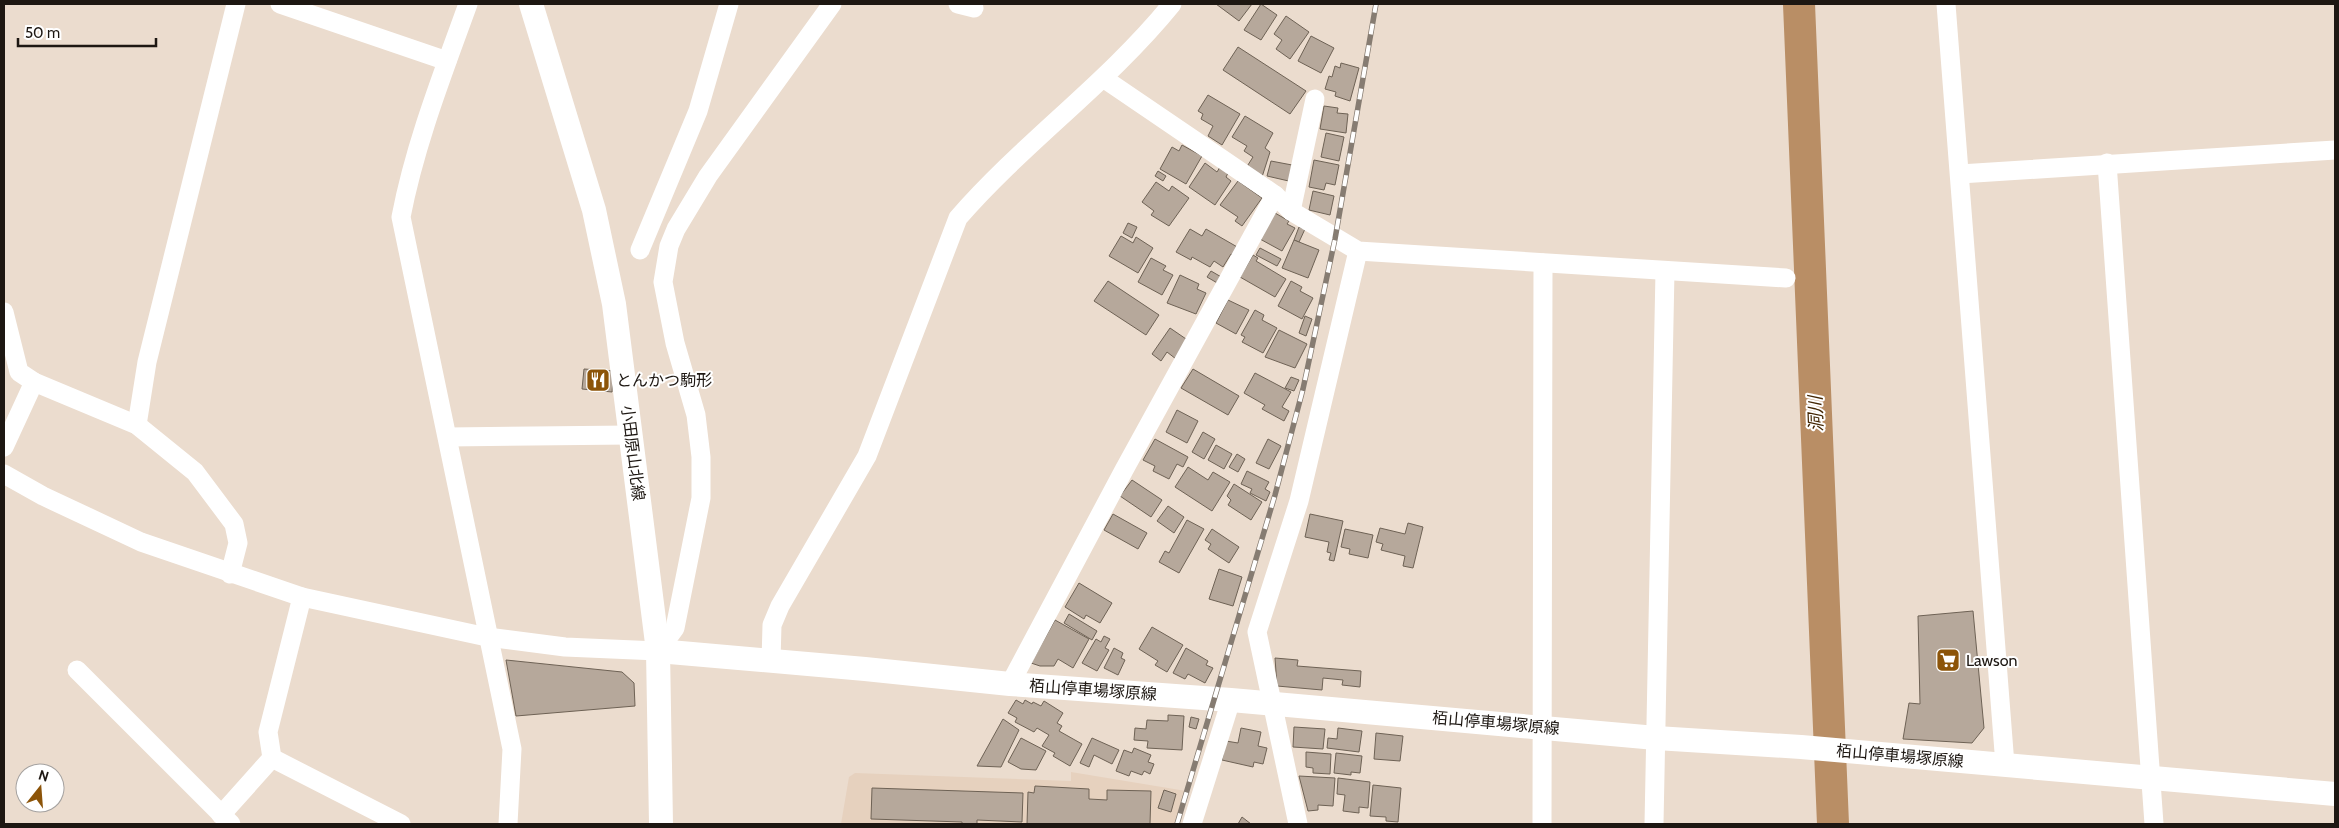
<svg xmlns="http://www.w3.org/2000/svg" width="2339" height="828" font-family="Cabin,'Noto Sans JP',sans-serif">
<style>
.built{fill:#e6d1be}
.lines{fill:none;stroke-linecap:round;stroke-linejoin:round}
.river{stroke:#b98e65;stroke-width:32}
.building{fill:#b6a89b;stroke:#6e6255}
.minor{stroke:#fff;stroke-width:19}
.major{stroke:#fff;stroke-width:24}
.rail-casing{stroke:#867c72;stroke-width:5.5}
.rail{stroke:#fff;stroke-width:4;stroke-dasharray:11;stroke-linecap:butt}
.labels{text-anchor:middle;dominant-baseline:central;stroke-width:4;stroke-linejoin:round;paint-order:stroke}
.poi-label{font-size:16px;fill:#1d1712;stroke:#fff;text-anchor:start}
.street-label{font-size:16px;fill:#1d1712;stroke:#fff}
.water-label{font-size:18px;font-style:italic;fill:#422502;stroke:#fff}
</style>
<rect width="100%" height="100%" fill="#ebdcce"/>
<path class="built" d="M1071 772 1186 791 1176 824H841L849 777 855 773 1071 781Z"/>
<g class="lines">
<path class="river" d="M1799 4 1833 824"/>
</g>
<g class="building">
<path d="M1216 4H1252L1239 21Z"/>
<path d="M1261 4 1277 15 1261 40 1244 30Z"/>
<path d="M1286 16 1309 32 1290 59 1276 49 1282 40 1274 34Z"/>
<path d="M1311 36 1334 48 1321 73 1298 61Z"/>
<path d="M1238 47 1306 91 1290 114 1223 70Z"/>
<path d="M1341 63 1359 68 1350 101 1335 96 1336 92 1325 89 1329 76 1332 77 1335 66 1340 68Z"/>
<path d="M1208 95 1240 114 1222 145 1208 136 1213 126 1201 119 1203 114 1198 111Z"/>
<path d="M1324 106 1338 108 1337 113 1348 114 1346 133 1320 129Z"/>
<path d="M1245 116 1273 133 1265 148 1270 152 1262 177 1246 168 1253 157 1244 151 1247 146 1232 137Z"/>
<path d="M1326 133 1344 137 1339 161 1321 157Z"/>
<path d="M1182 145 1202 156 1186 184 1160 169 1172 147 1179 151Z"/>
<path d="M1314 160 1339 165 1335 185 1326 183 1324 190 1309 187Z"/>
<path d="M1271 161 1292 165 1293 182 1267 176Z"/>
<path d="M1205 163 1217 172 1220 167 1228 173 1226 177 1231 181 1215 205 1189 187Z"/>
<path d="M1158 171 1166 176 1163 181 1155 176Z"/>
<path d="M1238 181 1262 198 1242 226 1235 221 1238 217 1220 205Z"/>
<path d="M1156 182 1169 191 1172 186 1189 198 1169 226 1151 215 1154 211 1142 202Z"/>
<path d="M1313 191 1334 196 1330 215 1309 210Z"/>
<path d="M1275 213 1289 221 1287 224 1295 228 1282 251 1260 239Z"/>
<path d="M1128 223 1137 227 1132 238 1123 233Z"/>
<path d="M1299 227 1305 229 1299 242 1294 240Z"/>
<path d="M1190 229 1202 236 1206 229 1239 248 1234 256 1231 254 1223 267 1214 261 1210 267 1192 257 1191 260 1176 252Z"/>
<path d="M1121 236 1133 243 1136 237 1153 248 1138 273 1109 256Z"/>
<path d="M1294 240 1319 250 1308 278 1282 268Z"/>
<path d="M1260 248 1281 259 1277 266 1256 255Z"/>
<path d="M1253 255 1258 258 1256 261 1286 279 1275 297 1240 277Z"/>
<path d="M1151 258 1166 266 1163 270 1173 275 1162 295 1138 282Z"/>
<path d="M1211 271 1223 278 1219 284 1207 277Z"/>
<path d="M1180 275 1199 284 1197 289 1206 293 1196 314 1167 303Z"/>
<path d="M1108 281 1159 315 1146 335 1094 301Z"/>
<path d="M1291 281 1302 287 1300 291 1313 298 1302 319 1278 306Z"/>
<path d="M1228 300 1249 310 1236 334 1216 323Z"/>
<path d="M1255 310 1264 315 1262 320 1277 328 1263 353 1242 342 1245 337 1241 335Z"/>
<path d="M1305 316 1312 319 1306 336 1299 333Z"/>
<path d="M1170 328 1189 341 1176 359 1167 352 1161 361 1152 354Z"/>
<path d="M1279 330 1307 344 1295 368 1265 357Z"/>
<path d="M584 369 614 371 612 392 582 389Z"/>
<path d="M1193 369 1239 396 1228 415 1181 388Z"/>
<path d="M1255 373 1291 392 1282 407 1289 411 1284 421 1262 409 1265 405 1244 393Z"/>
<path d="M1291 377 1299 380 1294 391 1285 388Z"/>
<path d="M1177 410 1198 421 1187 443 1166 432Z"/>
<path d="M1203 432 1215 439 1204 459 1192 452Z"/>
<path d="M1155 439 1188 457 1183 467 1177 464 1169 479 1153 471 1155 466 1143 460Z"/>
<path d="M1268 439 1281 446 1269 469 1256 463Z"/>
<path d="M1216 445 1232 454 1224 469 1208 460Z"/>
<path d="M1237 454 1245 459 1238 472 1229 467Z"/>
<path d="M1188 467 1208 480 1213 472 1230 482 1212 511 1175 487Z"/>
<path d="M1247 471 1269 482 1265 489 1270 492 1266 501 1250 493 1252 489 1241 484Z"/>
<path d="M1132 480 1162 500 1151 517 1120 496Z"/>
<path d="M1234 484 1262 502 1251 520 1228 505 1231 500 1227 496Z"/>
<path d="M1168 506 1184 517 1174 533 1157 521Z"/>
<path d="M1113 514 1147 533 1138 549 1104 530Z"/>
<path d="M1310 514 1343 521 1334 561 1329 560 1331 553 1327 552 1329 542 1305 537Z"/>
<path d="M1187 520 1204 529 1179 573 1159 562 1165 551 1169 553Z"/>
<path d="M1408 523 1423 527 1413 568 1403 566 1405 556 1381 550 1383 544 1376 542 1380 528 1405 534Z"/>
<path d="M1212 529 1239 547 1229 563 1208 549 1211 544 1205 540Z"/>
<path d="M1345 529 1373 535 1368 558 1349 554 1350 549 1341 547Z"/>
<path d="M1219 569 1242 577 1233 606 1209 599Z"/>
<path d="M1079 583 1112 603 1100 623 1086 615 1084 619 1065 607Z"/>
<path d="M1973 611 1984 728 1972 743 1903 739 1909 703 1920 704 1918 616Z"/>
<path d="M1069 614 1097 631 1092 640 1064 623Z"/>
<path d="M1055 620 1089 639 1073 668 1058 659 1054 666H1040L1031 663Z"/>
<path d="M1152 627 1183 645 1167 672 1155 665 1158 661 1139 649Z"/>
<path d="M1104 636 1110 639 1105 648 1109 650 1097 671 1082 663 1096 639 1101 642Z"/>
<path d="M1114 648 1123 653 1121 658 1125 660 1118 675 1104 668Z"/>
<path d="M1186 648 1208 661 1206 665 1213 668 1205 683 1188 674 1185 679 1173 673Z"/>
<path d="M1275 658 1298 660 1297 666 1361 671 1360 687 1342 685 1343 680 1323 678 1322 690 1277 686Z"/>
<path d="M506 660 622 672 634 683 635 706 516 716Z"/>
<path d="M1016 700 1023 704 1025 700 1032 704 1033 702 1041 706 1044 701 1063 713 1057 723 1062 726 1059 731 1082 744 1070 766 1053 756 1055 753 1042 746 1049 735 1037 728 1034 732 1015 722 1017 718 1008 713Z"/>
<path d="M1168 715 1184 716 1182 750 1147 748 1148 741 1134 740 1135 728 1146 729 1147 720 1168 721Z"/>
<path d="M1191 717 1199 719 1196 729 1189 727Z"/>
<path d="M1003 719 1019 730 1001 767 977 766Z"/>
<path d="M1294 727 1325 729 1323 749 1293 747Z"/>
<path d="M1241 728 1261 732 1258 746 1267 748 1263 764 1254 762 1253 767 1222 760 1226 741 1238 743Z"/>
<path d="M1338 728 1362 731 1359 752 1327 748 1328 738 1337 739Z"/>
<path d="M1376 733 1403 736 1400 761 1374 759Z"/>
<path d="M1021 738 1046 751 1036 770 1021 769 1008 762Z"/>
<path d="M1092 738 1119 750 1112 764 1094 755 1089 767 1080 763Z"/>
<path d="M1134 748 1151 755 1148 762 1154 764 1150 774 1144 771 1142 775 1131 771 1129 776 1116 771 1124 750 1132 753Z"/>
<path d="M1306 752 1331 754 1330 774 1313 773V768L1306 767Z"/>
<path d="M1336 753 1362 756 1360 773 1351 772V775L1334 773Z"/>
<path d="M1299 776 1335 778 1333 806 1318 805V810L1308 811Z"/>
<path d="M1338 778 1370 782 1368 808 1359 807V813L1343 811 1345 795 1337 794Z"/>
<path d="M1373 785 1401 788 1398 822 1386 821V817L1370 816Z"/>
<path d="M1035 786 1089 789V799L1107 800V790L1151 791 1150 824H1027L1028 792 1034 793Z"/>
<path d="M872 788 1023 793 1022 822 977 820V824H962V822L871 819Z"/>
<path d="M1164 790 1176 794 1171 812 1158 808Z"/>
<path d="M1242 817 1251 824H1238Z"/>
</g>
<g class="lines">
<g class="minor">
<path d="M280 4 447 61"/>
<path d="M468 4C443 73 415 144 401 217L512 749 508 824"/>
<path d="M958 4 974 8"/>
<path d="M1946 4 2005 765"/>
<path d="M1103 78 1275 195 1291 211 1358 251 1786 278"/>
<path d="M2107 163 2154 824"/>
<path d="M1960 174 2335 150"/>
<path d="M1291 211 1315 99"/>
<path d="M640 250 698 111 729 4"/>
<path d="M4 312 19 372 34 382 137 425 195 472 234 524 238 543 230 574"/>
<path d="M137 425 147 362 236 4"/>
<path d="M448 437 630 435"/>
<path d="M4 447 34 382"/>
<path d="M4 474 43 496 141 542 302 597 487 637 565 647 658 651 675 628 701 498V457L696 415 675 343 663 282 669 246 676 229 708 176 832 4"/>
<path d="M302 597 268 732 272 758 401 824"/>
<path d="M771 661 772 625 780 606 867 456 958 218C1024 142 1108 83 1172 4"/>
<path d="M77 670 231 824"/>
<path d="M1010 684 1124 470 1275 195"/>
<path d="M221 815 272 758"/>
<path d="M1192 824 1231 700"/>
<path d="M1298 824 1257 632 1299 501 1358 251"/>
<path d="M1542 824 1543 263"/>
<path d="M1654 824 1665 271"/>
</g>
<g class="major">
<path d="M531 4 594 210 614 304 658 651 661 824"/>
<path d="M658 651 865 669 1010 684 1231 700 1656 738 1801 747 2335 794"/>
</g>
<g class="rail-casing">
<path id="rail" d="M1177 824 1275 495 1303 389 1335 239 1376 4"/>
</g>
<use href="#rail" class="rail"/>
</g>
<defs>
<g id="restaurant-square" transform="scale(1.25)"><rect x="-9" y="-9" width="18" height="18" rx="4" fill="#8c5409" stroke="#fff"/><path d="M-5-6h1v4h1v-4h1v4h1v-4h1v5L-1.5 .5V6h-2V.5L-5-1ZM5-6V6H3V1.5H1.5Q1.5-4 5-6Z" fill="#fff"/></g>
<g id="supermarket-square" transform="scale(1.25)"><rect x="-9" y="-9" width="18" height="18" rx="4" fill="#8c5409" stroke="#fff"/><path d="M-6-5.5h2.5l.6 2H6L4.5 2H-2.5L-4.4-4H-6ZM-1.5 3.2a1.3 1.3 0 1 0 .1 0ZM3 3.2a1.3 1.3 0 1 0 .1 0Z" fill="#fff"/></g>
</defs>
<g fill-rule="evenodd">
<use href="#restaurant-square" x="598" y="380"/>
<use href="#supermarket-square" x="1948" y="660"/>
</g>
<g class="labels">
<g class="poi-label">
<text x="616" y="380">とんかつ駒形</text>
<text x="1966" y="660">Lawson</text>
</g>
<g class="street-label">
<text transform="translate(633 453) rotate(83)">小田原山北線</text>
<text transform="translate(1093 690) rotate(4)">栢山停車場塚原線</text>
<text transform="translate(1496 723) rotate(5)">栢山停車場塚原線</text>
<text transform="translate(1900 756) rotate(5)">栢山停車場塚原線</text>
</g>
<g class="water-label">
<text transform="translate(1816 414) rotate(-92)">洞川</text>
</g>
</g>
<rect width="2339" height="828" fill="none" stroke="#1d1712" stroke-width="10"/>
<g transform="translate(40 788) rotate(17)"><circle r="24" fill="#ffffff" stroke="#a5a2a0"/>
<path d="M0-4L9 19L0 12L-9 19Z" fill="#8c5409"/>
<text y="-8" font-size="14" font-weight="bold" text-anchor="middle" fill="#1d1712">N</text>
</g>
<path d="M18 38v8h138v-8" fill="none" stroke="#1d1712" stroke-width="2.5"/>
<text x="25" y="38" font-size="15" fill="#1d1712" stroke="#ffffff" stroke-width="4" paint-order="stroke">50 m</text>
</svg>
